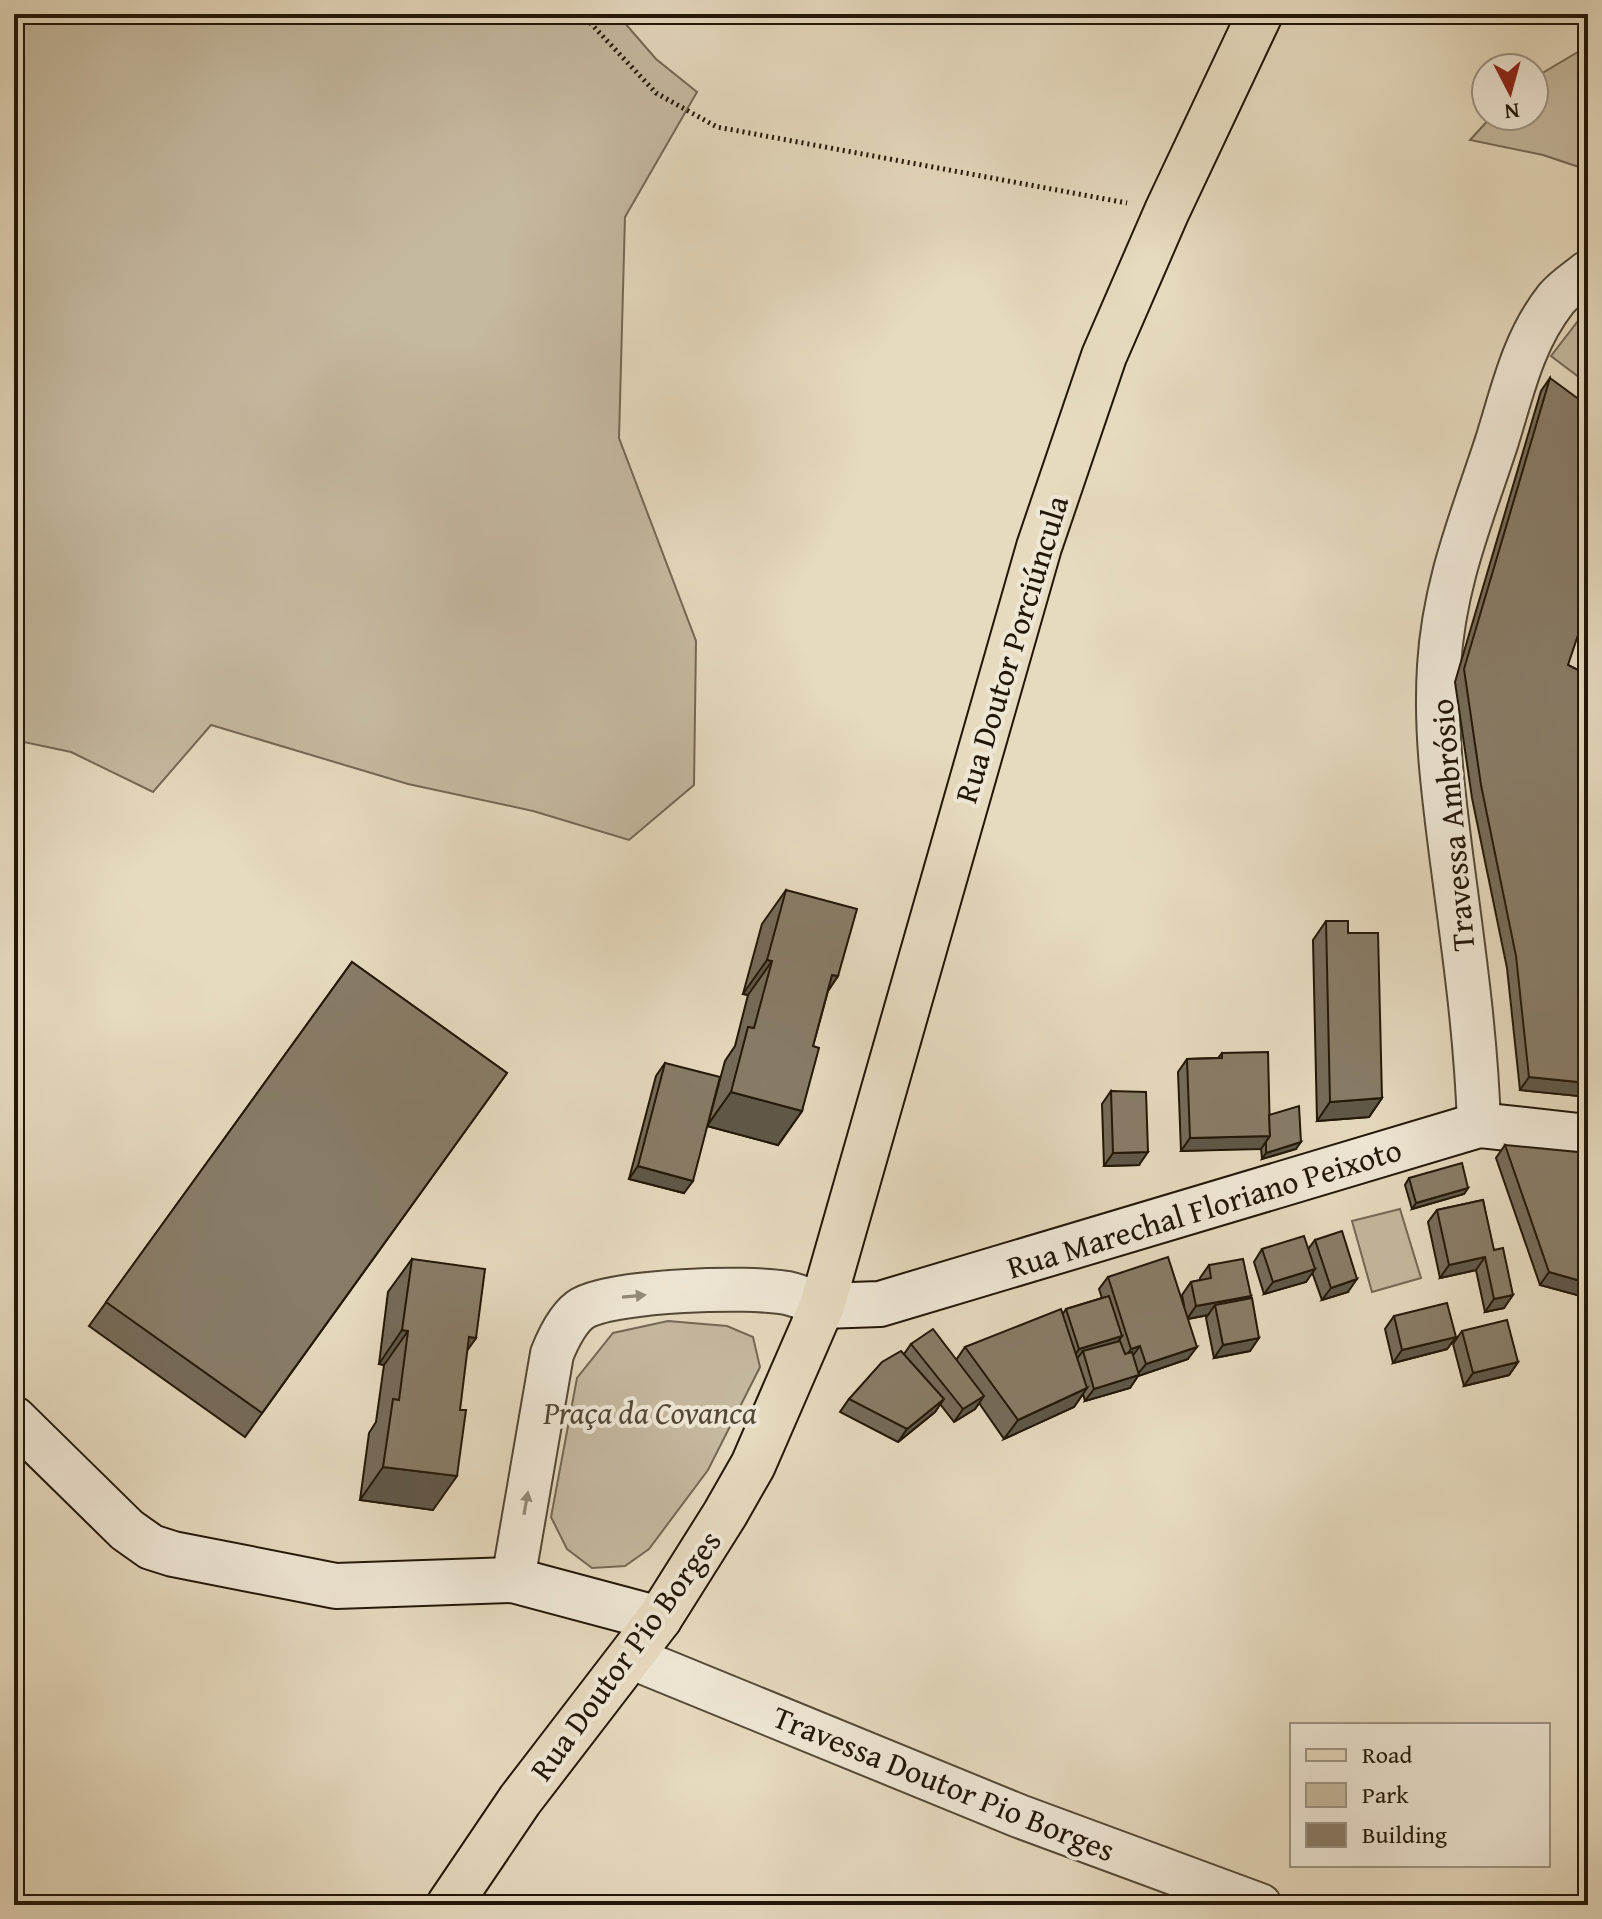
<svg xmlns="http://www.w3.org/2000/svg" width="1602" height="1919" font-family="'Gentium Book Plus',serif">
<style>
.green{fill:#c5b9a0;stroke:#746854;stroke-width:2}
.lines{fill:none;stroke-linecap:round;stroke-linejoin:round}
.street-casing{stroke:#534835;stroke-width:46}
.secondary-casing{stroke:#221707;stroke-width:48}
.primary-casing{stroke:#221707;stroke-width:48}
.path{stroke:#221707;stroke-width:5;stroke-dasharray:2 4;stroke-linecap:butt}
.street{stroke:#efe7d5;stroke-width:42}
.secondary{stroke:#efe7d5;stroke-width:44}
.primary{stroke:#e6dabf;stroke-width:44}
.wall{fill:#756b59;stroke:#221707;stroke-width:2}
.shaded-wall{fill:#5f5748;stroke:#221707;stroke-width:2}
.building{fill:#887c67;stroke:#221707;stroke-width:2}
.oneway{fill:#938978}
.labels{text-anchor:middle;dominant-baseline:central;stroke-width:8;stroke-linejoin:round;paint-order:stroke}
.street-label{font-size:32px;fill:#221707;stroke:#efe7d5}
.park-label{font-size:32px;font-style:italic;fill:#534835;stroke:#efe7d5}
</style>
<rect width="100%" height="100%" fill="#e6dabf"/>
<filter id="stains"><feTurbulence type="fractalNoise" baseFrequency=".0025" numOctaves="4"/><feColorMatrix values="0 0 0 0 .2 0 0 0 0 .09 0 0 0 0 .02 0 0 0 .5 -.17"/></filter>
<radialGradient id="worn" r=".72"><stop offset=".6" stop-color="#630" stop-opacity="0"/><stop offset="1" stop-color="#630" stop-opacity=".3"/></radialGradient>
<g class="green">
<path d="M14 14H617L656 59 697 92 625 217 619 438 696 641 694 785 629 840 533 811 408 784 211 725 153 792 71 752 24 742 14 750Z"/>
<path d="M1588 46V170L1543 155 1470 140 1492 116H1534V78Z"/>
<path d="M1588 308V384L1551 356Z"/>
<path d="M1400 1209 1421 1278 1372 1292 1352 1221Z"/>
<path d="M668 1321 727 1326 753 1337 760 1367 708 1470 649 1549 625 1566 592 1568 567 1549 551 1517 577 1378 613 1333Z"/>
</g>
<g class="lines">
<g class="street-casing">
<g id="street">
<path d="M1479 1125C1476 1033 1463 945 1451 854 1443 791 1435 730 1439 666 1444 584 1471 520 1496 444 1512 394 1522 342 1556 299 1564 289 1578 280 1588 272"/>
<path d="M513 1580 552 1354C558 1339 569 1316 583 1308 617 1290 748 1286 787 1293 798 1295 810 1301 822 1306"/>
<path d="M630 1657 1019 1816 1260 1905"/>
</g>
</g>
<g class="secondary-casing">
<g id="secondary">
<path d="M822 1306 880 1304 1479 1125 1588 1137"/>
<path d="M14 1419 127 1530 151 1547 173 1554 336 1586 513 1580 659 1619"/>
</g>
</g>
<g class="primary-casing">
<path id="primary" d="M449 1905 520 1800 659 1619 725 1514 753 1465 822 1306 1039 547 1104 356 1167 211 1260 14"/>
</g>
<path class="path" d="M582 14 656 93 717 127 1127 203"/>
<use href="#street" class="street"/>
<use href="#secondary" class="secondary"/>
<use href="#primary" class="primary"/>
</g>
<g class="wall">
<path d="M1550 378 1568 665 1588 675V1097L1520 1090 1507 968 1472 798 1455 682 1541 391Z"/>
<path d="M786 890 838 976 828 991 813 1046 802 1111 778 1145 707 1126 684 1193 629 1179 656 1076 665 1063 708 1124 725 1061 735 1046 748 995 743 994 762 924Z"/>
<path d="M1326 921 1348 933 1382 1098 1369 1117 1317 1121 1313 940Z"/>
<path d="M352 962 507 1073 245 1437 89 1326Z"/>
<path d="M1222 1053 1269 1115 1296 1149 1262 1159 1261 1148 1181 1151 1178 1072 1187 1059 1218 1058Z"/>
<path d="M1111 1091 1139 1165 1104 1166 1102 1104Z"/>
<path d="M1505 1145 1588 1298 1540 1285 1496 1158Z"/>
<path d="M1409 1178 1468 1188 1464 1194 1412 1209 1405 1185Z"/>
<path d="M1483 1200 1504 1308 1485 1312 1476 1270 1440 1278 1428 1222 1437 1210Z"/>
<path d="M1315 1240 1348 1292 1322 1300 1312 1272 1306 1282 1264 1294 1254 1262 1262 1249H1308Z"/>
<path d="M412 1259 476 1338 467 1350 433 1510 360 1500 369 1433 376 1422 384 1365 379 1364 388 1292Z"/>
<path d="M1209 1265 1249 1299 1250 1351 1214 1358 1206 1318 1208 1315 1188 1319V1359L1138 1376 1130 1388 1085 1401 1083 1394 1074 1407 1004 1439 979 1403 975 1409 954 1422 940 1404 935 1412 898 1442 840 1412 849 1399 904 1354 911 1344 956 1360 965 1347 1062 1315 1066 1309 1102 1298 1099 1289 1108 1277 1184 1305 1182 1295 1191 1282 1200 1280V1278Z"/>
<path d="M1394 1316 1456 1337 1447 1349 1393 1363 1385 1329Z"/>
<path d="M1462 1331 1518 1362 1509 1375 1464 1386 1453 1344Z"/>
</g>
<g class="shaded-wall">
<path d="M767 960 772 961 748 995 743 994Z"/>
<path d="M832 975 838 976 815 1010Z"/>
<path d="M1529 1077 1588 1083V1097L1520 1090Z"/>
<path d="M731 1092 802 1111 778 1145 707 1126Z"/>
<path d="M1382 1098 1369 1117 1317 1121 1330 1102Z"/>
<path d="M1270 1136 1261 1149 1181 1151 1190 1138Z"/>
<path d="M1301 1142 1296 1149 1262 1159 1266 1153Z"/>
<path d="M1148 1152 1139 1165 1104 1166 1113 1153Z"/>
<path d="M638 1166 693 1181 684 1193 629 1179Z"/>
<path d="M1468 1188 1464 1194 1412 1209 1416 1203Z"/>
<path d="M1485 1257 1476 1270 1440 1278 1449 1265Z"/>
<path d="M1315 1269 1306 1282 1264 1294 1273 1282Z"/>
<path d="M1549 1272 1588 1283V1298L1540 1285Z"/>
<path d="M1357 1279 1348 1292 1322 1300 1331 1288Z"/>
<path d="M1513 1295 1504 1308 1485 1312 1494 1299Z"/>
<path d="M1251 1296 1242 1309 1215 1305 1208 1315 1187 1319 1196 1306Z"/>
<path d="M402 1330 408 1331 384 1365 379 1364Z"/>
<path d="M1122 1336 1113 1349 1083 1351 1076 1360 1070 1362 1079 1349Z"/>
<path d="M469 1337 476 1338 452 1372Z"/>
<path d="M1456 1337 1447 1349 1393 1363 1402 1350Z"/>
<path d="M1259 1338 1250 1351 1214 1358 1223 1345Z"/>
<path d="M1140 1346 1131 1358 1122 1361 1131 1349Z"/>
<path d="M1197 1347 1188 1359 1138 1376 1130 1388 1085 1401 1094 1389 1137 1375 1146 1364Z"/>
<path d="M1518 1362 1509 1375 1464 1386 1473 1373Z"/>
<path d="M1087 1388 1074 1407 1004 1439 1018 1420Z"/>
<path d="M984 1396 975 1409 954 1422 963 1409Z"/>
<path d="M944 1399 935 1412 898 1442 907 1429Z"/>
<path d="M383 1467 457 1476 433 1510 360 1500Z"/>
</g>
<g class="building">
<path d="M1550 378 1588 406V605L1568 665 1588 675V1083L1529 1077 1516 956 1481 785 1464 669Z"/>
<path d="M786 890 857 909 838 976 832 975 813 1046 819 1048 802 1111 731 1092 748 1027 754 1028 772 961 767 960Z"/>
<path d="M1326 921H1348V933H1378L1382 1098 1330 1102Z"/>
<path d="M352 962 507 1073 262 1413 106 1302Z"/>
<path d="M1268 1052 1270 1136 1190 1138 1187 1059 1222 1058V1053Z"/>
<path d="M665 1063 720 1077 693 1181 638 1166Z"/>
<path d="M1111 1091 1146 1092 1148 1152 1113 1153Z"/>
<path d="M1299 1106 1301 1142 1266 1153V1142L1270 1136 1269 1115Z"/>
<path d="M1505 1145 1588 1153V1283L1549 1272Z"/>
<path d="M1462 1163 1468 1188 1416 1203 1409 1178Z"/>
<path d="M1483 1200 1494 1250 1503 1248 1513 1295 1494 1299 1485 1257 1449 1265 1437 1210Z"/>
<path d="M1342 1231 1357 1279 1331 1288 1315 1240Z"/>
<path d="M1304 1236 1315 1269 1273 1282 1262 1249Z"/>
<path d="M1168 1257 1197 1347 1146 1364 1140 1346 1131 1349 1108 1277Z"/>
<path d="M412 1259 485 1269 476 1338 469 1337 460 1410H466L457 1476 383 1467 393 1399 399 1400 408 1331 402 1330Z"/>
<path d="M1243 1259 1251 1296 1196 1306 1191 1282 1211 1278 1209 1265Z"/>
<path d="M1109 1296 1122 1336 1079 1349 1066 1309Z"/>
<path d="M1252 1298 1259 1338 1223 1345 1215 1305Z"/>
<path d="M1447 1303 1456 1337 1402 1350 1394 1316Z"/>
<path d="M1061 1309 1087 1388 1018 1420 965 1347Z"/>
<path d="M1507 1320 1518 1362 1473 1373 1462 1331Z"/>
<path d="M933 1329 984 1396 963 1409 911 1344Z"/>
<path d="M1120 1341 1125 1354 1132 1352 1139 1375 1094 1389 1083 1351Z"/>
<path d="M901 1351 944 1399 907 1429 849 1399 882 1362Z"/>
</g>
<defs><path id="oneway-solid" d="M-6-.8H1V-3.2L6.5 0L1 3.2V.8H-6Z" transform="scale(2)"/></defs>
<g class="oneway">
<use href="#oneway-solid" transform="translate(634 1296) rotate(-5)"/>
<use href="#oneway-solid" transform="translate(526 1503) rotate(-80)"/>
</g>
<g class="labels">
<g class="street-label">
<text transform="translate(1011 649) rotate(-73)">Rua Doutor Porciúncula</text>
<text transform="translate(1452 825) rotate(-95)">Travessa Ambrósio</text>
<text transform="translate(1204 1208) rotate(-17)">Rua Marechal Floriano Peixoto</text>
<text transform="translate(625 1655) rotate(-54)">Rua Doutor Pio Borges</text>
<text transform="translate(944 1783) rotate(22)">Travessa Doutor Pio Borges</text>
</g>
<g class="park-label">
<text x="650" y="1412">Praça da Covanca</text>
</g>
</g>
<rect width="1602" height="1919" fill="none" stroke="#e6dabf" stroke-width="48"/>
<rect x="16" y="16" width="1570" height="1887" fill="none" stroke="#221707" stroke-width="4"/>
<rect x="24" y="24" width="1554" height="1871" fill="none" stroke="#221707" stroke-width="2"/>
<rect x="1290" y="1723" width="260" height="144" fill="#efe7d5" stroke="#9d9483" stroke-width="2"/>
<rect x="1306" y="1749" width="40" height="12" fill="#e6dabf" stroke="#9d9483" stroke-width="2"/>
<text x="1362" y="1763" font-size="24" fill="#221707">Road</text>
<rect x="1306" y="1783" width="40" height="24" fill="#c5b9a0" stroke="#9d9483" stroke-width="2"/>
<text x="1362" y="1803" font-size="24" fill="#221707">Park</text>
<rect x="1306" y="1823" width="40" height="24" fill="#887c67" stroke="#9d9483" stroke-width="2"/>
<text x="1362" y="1843" font-size="24" fill="#221707">Building</text>
<g transform="translate(1510 92) rotate(174)"><circle r="38" fill="#efe7d5" stroke="#9d9483" stroke-width="2"/>
<path d="M0-6L14 30L0 20L-14 30Z" fill="#8f2418"/>
<text y="-12" font-size="22" font-weight="bold" text-anchor="middle" fill="#221707">N</text>
</g>
<rect width="100%" height="100%" filter="url(#stains)"/>
<rect width="100%" height="100%" fill="url(#worn)"/>
</svg>
